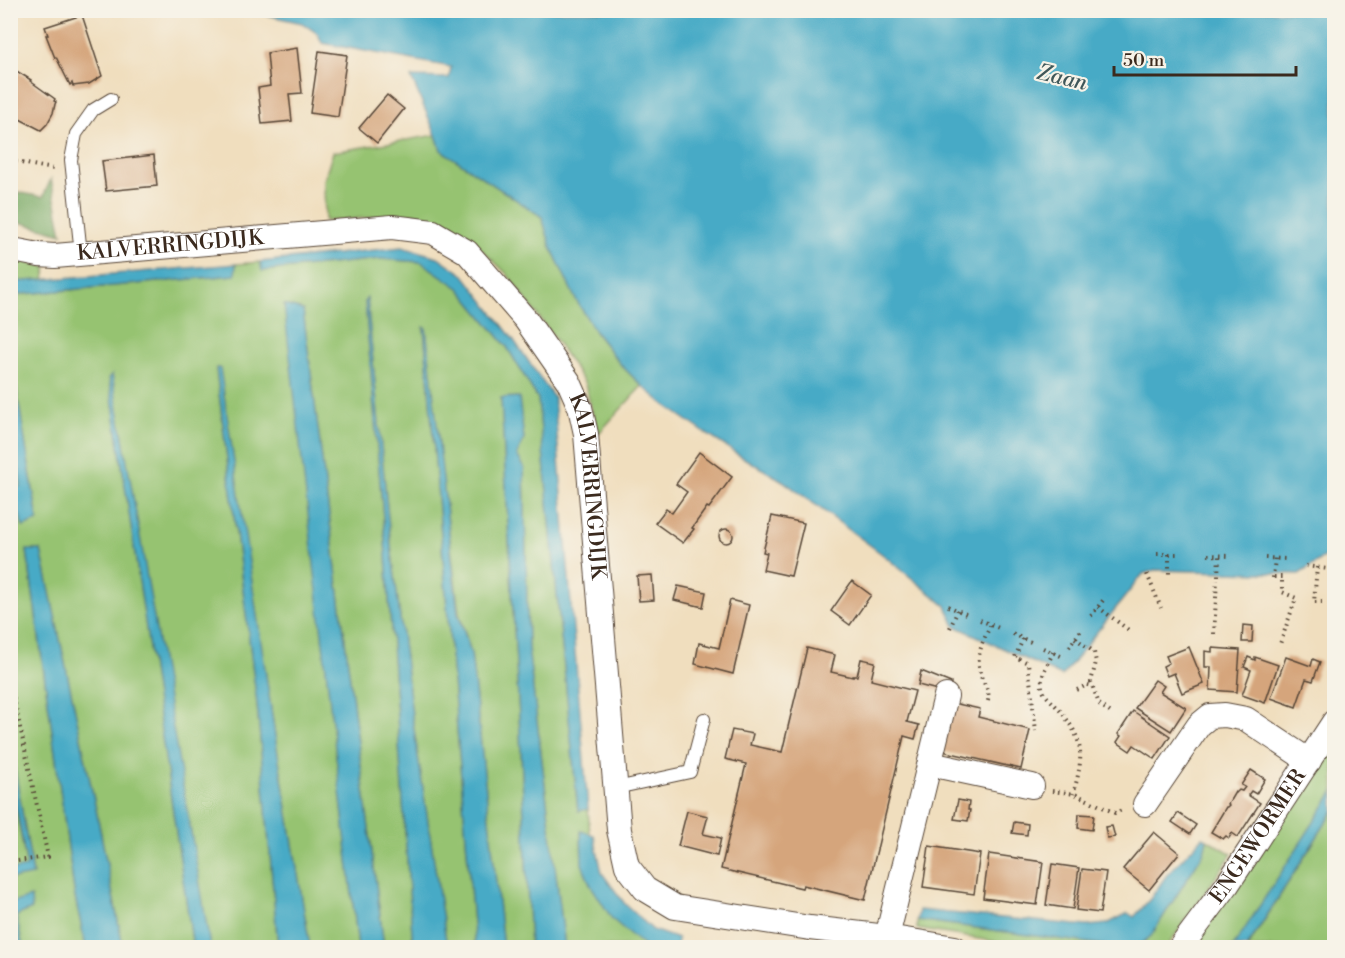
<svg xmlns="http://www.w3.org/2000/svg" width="1345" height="958" font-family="'Libre Bodoni',serif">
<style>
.green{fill:#96c371;stroke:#687648;stroke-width:1.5}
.forest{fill:#78a963;stroke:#5a6a40;stroke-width:1.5}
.water{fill:#46aac6;stroke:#406a72;stroke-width:1.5}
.building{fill:#d5a57c}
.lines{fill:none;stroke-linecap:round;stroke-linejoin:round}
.lane-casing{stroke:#564536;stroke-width:14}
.street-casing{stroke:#564536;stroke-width:26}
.path{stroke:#564536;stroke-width:4;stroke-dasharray:1.5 4.5;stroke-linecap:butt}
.lane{stroke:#fff;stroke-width:12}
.street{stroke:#fff;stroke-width:24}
.labels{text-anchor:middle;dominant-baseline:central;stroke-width:4.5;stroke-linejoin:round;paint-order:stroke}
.street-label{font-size:21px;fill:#3b2a1e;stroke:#f7f3e8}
.water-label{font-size:22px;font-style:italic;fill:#3f5759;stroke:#f7f3e8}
</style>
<rect width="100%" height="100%" fill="#f7f3e8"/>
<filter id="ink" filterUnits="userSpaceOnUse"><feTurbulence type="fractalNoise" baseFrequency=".0167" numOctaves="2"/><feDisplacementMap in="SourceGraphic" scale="12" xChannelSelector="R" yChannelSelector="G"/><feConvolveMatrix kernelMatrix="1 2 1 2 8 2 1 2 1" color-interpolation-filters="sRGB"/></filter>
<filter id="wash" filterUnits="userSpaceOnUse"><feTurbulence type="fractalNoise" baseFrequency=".008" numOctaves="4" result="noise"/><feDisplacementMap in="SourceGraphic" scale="24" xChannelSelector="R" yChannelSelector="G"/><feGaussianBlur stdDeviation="1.35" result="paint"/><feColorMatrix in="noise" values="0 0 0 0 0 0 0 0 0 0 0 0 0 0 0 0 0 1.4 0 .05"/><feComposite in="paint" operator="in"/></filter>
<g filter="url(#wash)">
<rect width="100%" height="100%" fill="#f0debe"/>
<g class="green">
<path d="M436 135 441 150 542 217 551 247 575 298 596 333 621 365 642 386 598 434 585 384 553 336 507 274 474 242 442 223 417 214 325 221 324 180 333 152Z"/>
<path d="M10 258 47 267 44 280 13 282 11 284Z"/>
<path d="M380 259 421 262 459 288 507 347 538 399 578 811 588 809 590 834 581 832 582 864 645 947H565L528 648 524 468 516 455 524 439 518 397 501 398 521 751 530 947H503L471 653 459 613 424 328 475 947H447L413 723 389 529 367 299 365 301 385 541 413 947H384L303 310 285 305 358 947H310L276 742 219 368 216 369 257 704 278 947H210L112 375 109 377 193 947H123L97 814 41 550 27 551 75 897 86 947H23L15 915 31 898 11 903V879L33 874 11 747V503L16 502 38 520 11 355V298L13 295 234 275 236 264 260 262 263 271Z"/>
<path d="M10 416 21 486 11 490H10Z"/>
<path d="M1334 736V791L1243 934 1233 947 1190 948Z"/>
<path d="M10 777 27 868 11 870H10Z"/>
<path d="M1334 810V947L1247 948Z"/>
<path d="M1207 839 1232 854 1167 947 1132 948 1139 946 1151 936 1204 852Z"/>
<path d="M917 920 1119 947H1029L917 929Z"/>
</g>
<path class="forest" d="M51 179 62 234 11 220V201L17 192 43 197Z"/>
<g class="water">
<path d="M248 11H1334V547L1318 562 1299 574 1155 570 1143 574 1062 676 955 626 946 606 882 554 783 481 742 457 705 433 665 405 642 386 621 365 596 333 575 298 551 247 542 217 441 150 436 135 411 77 449 78 451 67 322 43 318 34 302 23Z"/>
<path d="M402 247 438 257 464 275 513 339 554 398 588 809 578 811 538 399 507 347 459 288 421 262 380 259 262 271 260 262Z"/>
<path d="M236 264 235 275 13 295 11 298V284L13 282Z"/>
<path d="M367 298 389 529 413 723 447 947H413L385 541 365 301Z"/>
<path d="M284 305 303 310 384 947H358Z"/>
<path d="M424 327H426L458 613 471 653 503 947H475Z"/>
<path d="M11 355 38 521 23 527 16 502 11 503V490L21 486 11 416Z"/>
<path d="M216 368H220L276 742 310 947H278L257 704Z"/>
<path d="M112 374 202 896 210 947H193L109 377Z"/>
<path d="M519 397 524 439 517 455 524 467 528 648 565 947H530L521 751 501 398Z"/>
<path d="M27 550H41L97 814 123 947H86L75 897Z"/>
<path d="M11 747 33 875 11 879V870L27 867 11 777Z"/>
<path d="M1334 791V810L1247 947H1233Z"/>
<path d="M581 831 594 835 602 873 625 904 653 930 678 939 677 946 675 948 645 947 644 946 612 919 590 884 582 864Z"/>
<path d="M1203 837 1207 839 1204 852 1151 936C1138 947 1136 948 1119 947L917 920 919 910 1087 926 1107 924 1128 913 1134 917 1151 898 1166 876Z"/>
<path d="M31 897 32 909 16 916 23 947H11V903Z"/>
</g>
<g id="blocks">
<g class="building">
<path d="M82 15 102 76 89 84 73 86 72 83 70 85 56 57 55 58 46 35H48L45 27Z"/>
<path d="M297 48 302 93 289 94 292 121 262 124 258 88 270 86 267 53Z"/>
<path d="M319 51 347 55 338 117 310 113Z"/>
<path d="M10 67 31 80 30 81 55 99 54 101 56 102 55 104 53 113 47 124 41 130 10 114Z"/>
<path d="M387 95 404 109 377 143 359 128Z"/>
<path d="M154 155 157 186 106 191 102 161Z"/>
<path d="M699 452 732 477 709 508 707 507 692 528 694 529 683 543 655 523 666 509 672 513 687 492 676 484Z"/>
<path d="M772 516 804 523 791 576 763 570 767 553 763 552Z"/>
<circle cx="726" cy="536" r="7"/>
<path d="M652 575 654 600 639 601 637 576Z"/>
<path d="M852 581 871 595 850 625 831 611Z"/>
<path d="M678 586 706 592 703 607 674 600Z"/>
<path d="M730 600 749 605 733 674 695 664 699 643 719 648Z"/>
<path d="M1243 625 1253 626 1252 642H1242Z"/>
<path d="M1189 647 1204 684 1182 693 1174 673 1167 676 1163 666 1169 663 1166 656Z"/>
<path d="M807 648 835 655 831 672 853 677V676H857L861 659 875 662 871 680 915 691 907 722 919 725 915 739 904 736 865 900 803 885 802 888 721 869 746 764 725 759 732 730 753 734 750 745 782 752Z"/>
<path d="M1212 648 1240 650 1237 692 1210 690 1211 667H1205V651L1212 652Z"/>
<path d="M1248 657 1255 660V657L1278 665 1265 703 1242 695 1251 670 1244 667Z"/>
<path d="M1286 657 1311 666 1313 659 1320 662 1313 681 1306 679 1296 707 1271 698Z"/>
<path d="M921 671 951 683 949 693 918 685Z"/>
<path d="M1155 680 1164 686 1160 692 1186 708 1171 731 1135 708Z"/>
<path d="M953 703 980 709 978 717 1030 730 1021 769 942 751Z"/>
<path d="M1133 711 1170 736 1155 759 1134 745 1130 751 1117 742 1121 736 1118 734Z"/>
<path d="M1251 770 1265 779 1256 794 1251 791 1248 795 1260 803 1238 837 1232 833 1229 838 1226 836 1223 839 1211 832 1226 807H1227L1229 805 1228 804 1235 792 1236 793 1239 790 1242 791 1245 787 1241 785Z"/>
<path d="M958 800 969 802 968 810H970L968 821 954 819Z"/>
<path d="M687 811 708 816 703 834 721 838 717 856 678 846Z"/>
<path d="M1178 813 1196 825 1190 834 1172 822Z"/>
<path d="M1079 814 1094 815 1092 830 1078 828Z"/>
<path d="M1014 822 1028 824 1027 835 1012 833Z"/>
<path d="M1112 826 1115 837 1107 838 1105 827Z"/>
<path d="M1154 832 1179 853 1149 890 1123 869Z"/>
<path d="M929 846 980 854 974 894 923 887Z"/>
<path d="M989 854 1043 862 1037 905 983 898Z"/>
<path d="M1052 864 1079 868 1073 909 1046 905Z"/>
<path d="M1082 869 1106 872 1100 913 1076 910Z"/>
</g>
</g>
</g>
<g filter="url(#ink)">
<use href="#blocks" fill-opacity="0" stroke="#564536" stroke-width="1.5"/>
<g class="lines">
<g class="lane-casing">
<g id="lane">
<path d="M81 254 71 160 76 134 93 110 111 99"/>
<path d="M616 788 690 772 704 719"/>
</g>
</g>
<g class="street-casing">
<g id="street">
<path id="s1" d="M18 251 39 255 55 256 392 227 433 232 467 252 526 320 569 382 580 407 586 434 619 830 627 866 645 889 675 907 810 928 887 937 955 948"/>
<path d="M930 764 1032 786"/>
<path d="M1145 804 1199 725 1210 716 1225 715 1246 719 1309 761"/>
<path d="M887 937 946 696"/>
<path id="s2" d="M1180 948 1227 885 1334 722"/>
</g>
</g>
<g class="path">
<path d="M10 161 54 169"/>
<path d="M10 445 13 468 10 473"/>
<path d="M10 501 12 507 10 516"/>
<path d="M1157 554H1180"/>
<path d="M1169 554V574"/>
<path d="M1208 555 1230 556"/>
<path d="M1265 558 1286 559"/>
<path d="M1306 566 1328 569"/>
<path d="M1317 567 1314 602H1322"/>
<path d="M1147 574 1161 608"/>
<path d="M1218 576 1219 556"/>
<path d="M1274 577H1282V592L1296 598 1280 644"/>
<path d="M1273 578 1275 558"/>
<path d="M948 606 968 615"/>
<path d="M1098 607 1130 631"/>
<path d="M1091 616 1104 599"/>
<path d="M980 620 1001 629"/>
<path d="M950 628 958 610"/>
<path d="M1013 634 1033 643"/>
<path d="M1214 634 1217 580"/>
<path d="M1075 638 1094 652 1096 662 1091 682 1099 704 1111 713"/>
<path d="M1023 639 1015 657 1028 663 1036 731"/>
<path d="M1069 647 1082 629"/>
<path d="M1043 648 1063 657"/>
<path d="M1053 652C1049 663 1040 675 1042 687 1043 695 1051 700 1055 705 1084 737 1085 754 1073 794"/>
<path d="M10 680 48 857 10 862"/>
<path d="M1077 690 1087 685 1092 686"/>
<path d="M988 701C990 692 986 687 982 679 974 657 982 644 991 624"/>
<path d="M1052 791 1075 794 1115 813 1124 809"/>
</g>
<use href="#lane" class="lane"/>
<use href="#street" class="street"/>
</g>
</g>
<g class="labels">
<g class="street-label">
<text stroke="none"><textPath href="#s1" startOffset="153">KALVERRINGDIJK</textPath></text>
<text stroke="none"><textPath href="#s1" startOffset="729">KALVERRINGDIJK</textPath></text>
<text stroke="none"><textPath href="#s2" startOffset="136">ENGEWORMER</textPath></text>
</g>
<g class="water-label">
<text transform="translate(1062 78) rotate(13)">Zaan</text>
</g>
</g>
<rect width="1345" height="958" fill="none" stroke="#f7f3e8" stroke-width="36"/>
<path d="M1114 66v9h182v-9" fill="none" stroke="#3b2a1e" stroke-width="3"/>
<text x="1123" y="66" font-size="18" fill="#3b2a1e" stroke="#f7f3e8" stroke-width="4.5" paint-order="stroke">50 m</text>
</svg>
